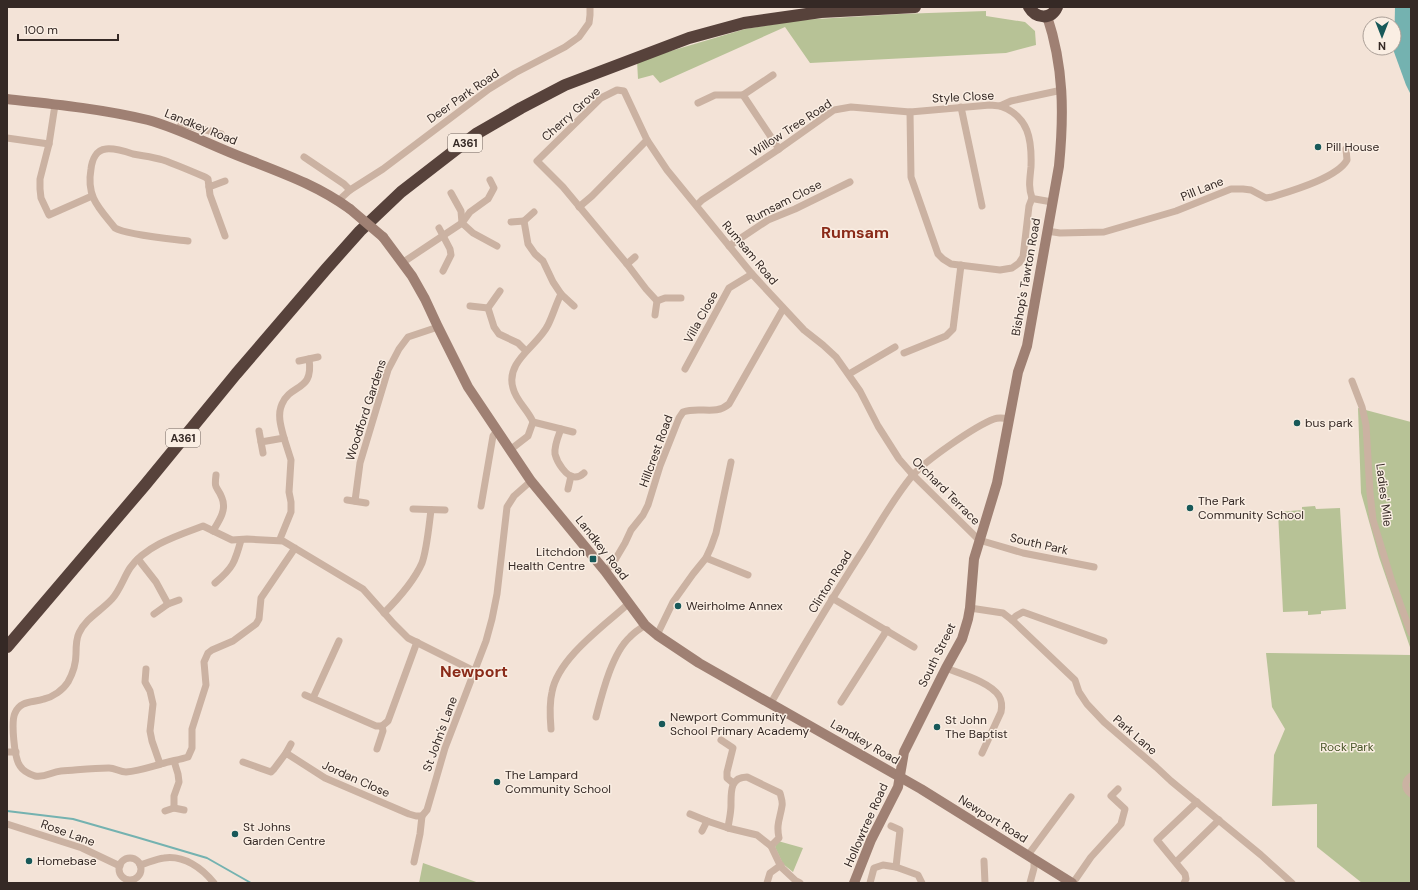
<svg xmlns="http://www.w3.org/2000/svg" width="1418" height="890" font-family="'DM Sans',sans-serif">
<style>
.green{fill:#b7c296}
.water{fill:#74b2b0}
.lines{fill:none;stroke-linecap:round;stroke-linejoin:round}
.stream{stroke:#74b2b0;stroke-width:2}
.street{stroke:#cbb2a2;stroke-width:7}
.secondary{stroke:#9f8073;stroke-width:10}
.highway{stroke:#57423b;stroke-width:12}
.secondary-bridge{stroke:#9f8073;stroke-width:10}
.poi-dot{fill:#185959;stroke:#faeee3;stroke-width:1.5}
.labels{text-anchor:middle;dominant-baseline:central;stroke-width:3;stroke-linejoin:round;paint-order:stroke}
.shield{fill:#faeee3;stroke:#70645e;stroke-width:1}
.shield-label{font-size:11px;font-weight:bold;fill:#352925}
.street-label{font-size:12px;fill:#352925;stroke:#faeee3}
.poi-label{font-size:12px;fill:#352925;stroke:#faeee3;text-anchor:start}
.park-label{font-size:12px;fill:#485527;stroke:#faeee3}
.district-label{font-size:16px;font-weight:bold;fill:#8a2b19;stroke:#faeee3}
</style>
<rect width="100%" height="100%" fill="#f3e3d7"/>
<g class="green">
<path d="M986 11V16L1025 22 1035 31 1036 45 1006 53 810 63 785 27 660 83 653 75 638 79 637 61 745 29 800 20 900 14Z"/>
<path d="M1358 408 1411 422V650L1379 557 1361 493Z"/>
<path d="M1315 506 1316 509 1340 508 1346 609 1321 611V614L1308 615V611L1283 612 1278 512 1302 510V507Z"/>
<path d="M1266 653 1411 655V883H1362L1317 847V804L1272 806 1274 755 1285 729 1272 707Z"/>
<path d="M778 841 803 848 793 872 783 864 775 847Z"/>
<path d="M423 863 479 883H419Z"/>
</g>
<path class="water" d="M1395 7H1411V95L1406 85 1394 52Z"/>
<g class="lines">
<path class="stream" d="M7 811 73 819 136 837 207 858 251 883"/>
<g class="street">
<path d="M773 75 743 95 779 149"/>
<path d="M698 103 715 95H743"/>
<path d="M55 105 49 144 40 179V189L41 198 49 215 92 196"/>
<path d="M1000 106C1029 116 1032 140 1031 167 1030 178 1028 187 1032 198L1035 199 1052 202"/>
<path d="M961 107 982 206"/>
<path d="M910 112 911 177 938 254 943 259 951 264 1000 270 1012 268 1019 263 1023 257 1029 206 1032 198"/>
<path d="M177 130 180 126 184 124 221 134"/>
<path d="M7 138 49 144"/>
<path d="M304 157 344 184 350 190"/>
<path d="M209 187 225 181"/>
<path d="M451 193 461 211 462 223 473 233 497 246"/>
<path d="M338 201 350 190 383 169 489 89 515 73 565 47 579 37 589 23 590 15V7"/>
<path d="M697 205 702 200 779 149 834 110 851 107 910 112 990 105 1000 106 1011 101 1062 90"/>
<path d="M579 207 592 196 647 140"/>
<path d="M534 212 524 221 528 244 535 254 543 261 553 282 561 294 574 306"/>
<path d="M511 222 524 221"/>
<path d="M439 228 450 249 451 255 443 271"/>
<path d="M1047 231 1060 233 1104 232 1176 211 1231 189H1243L1251 190 1266 198 1272 197C1291 191 1337 178 1347 160L1346 149"/>
<path d="M188 241C173 239 126 235 115 228 99 208 86 197 91 169 92 160 96 150 106 149 115 148 124 151 133 154 143 156 153 157 163 160 177 165 191 171 205 177L208 179 210 195 225 236"/>
<path d="M729 246 768 220 795 209 850 182"/>
<path d="M402 263 462 223 470 212 488 199 494 188 490 180"/>
<path d="M627 264 635 257"/>
<path d="M500 291 488 308 494 327 499 334 518 343 526 351"/>
<path d="M681 298H665L657 301 646 289 627 264 563 187 537 161 601 98 617 90 624 91 647 140 667 170 752 274 804 330 823 345 836 357 860 391 878 426 899 459 913 475 979 540 1023 553 1094 567"/>
<path d="M470 306 488 308"/>
<path d="M655 315 657 301"/>
<path d="M904 353 946 336 953 329 961 265"/>
<path d="M299 361 318 357"/>
<path d="M685 369 729 288 752 274"/>
<path d="M849 374 895 347"/>
<path d="M1352 381 1362 407 1366 425 1370 493 1373 520 1392 582 1411 633"/>
<path d="M533 422 573 432"/>
<path d="M561 429C558 437 554 446 555 454 557 462 566 477 575 477 578 477 582 475 584 473"/>
<path d="M259 431 263 453"/>
<path d="M261 442 284 438C281 427 277 415 282 404 291 383 314 392 309 359"/>
<path d="M510 450 528 436 533 422C528 410 516 401 513 388 505 361 538 346 548 325 553 315 556 304 561 294"/>
<path d="M568 489 571 476"/>
<path d="M347 500 366 503"/>
<path d="M355 501 360 463 388 370 399 349 408 337 438 327"/>
<path d="M481 506 493 436 497 431"/>
<path d="M413 509 445 510"/>
<path d="M213 531C219 521 227 510 222 498 217 485 214 491 216 475"/>
<path d="M280 539 291 512V502L289 492 291 460 284 438"/>
<path d="M295 548 261 598 259 619 256 624 233 641 212 650 208 653 204 662 206 685 192 729V748L188 757C179 760 170 761 161 764 150 767 138 771 126 772 120 772 115 768 109 768 93 768 77 770 61 771 51 772 45 778 35 776 29 774 23 771 20 766 14 758 11 721 15 713 21 700 33 703 44 699 53 697 63 690 68 682 73 673 76 664 76 654 76 647 76 639 79 633 86 618 101 611 112 599 120 590 124 577 130 568 146 545 179 535 203 526L232 540 247 539 283 541 363 589 394 624 408 638 474 671"/>
<path d="M706 558 748 575"/>
<path d="M138 559 156 582 168 604"/>
<path d="M605 571 612 565 625 543 631 530 643 515 648 505 660 466 679 418 683 412C700 406 715 416 729 404L783 309"/>
<path d="M215 583C233 568 235 562 241 540"/>
<path d="M832 598 914 647"/>
<path d="M970 608 1003 613 1012 620 1075 680 1079 692 1087 704 1104 722 1156 767 1171 781 1261 855 1292 883"/>
<path d="M384 613C398 599 414 581 422 563 427 549 429 525 431 510"/>
<path d="M154 614 168 604 179 600"/>
<path d="M1012 620 1016 616 1023 612 1104 641"/>
<path d="M657 635 673 602 693 574 706 558 711 547 716 533 731 462"/>
<path d="M946 668C961 674 990 682 999 696 1002 701 1002 707 1001 712L982 753"/>
<path d="M146 669 145 682 150 691 153 704 150 731 152 741 160 764"/>
<path d="M305 695 376 726H382"/>
<path d="M313 698 339 641"/>
<path d="M841 702 887 630"/>
<path d="M771 703C800 651 831 600 863 550 879 525 893 499 912 476 925 461 975 426 994 419 999 417 1004 418 1009 419"/>
<path d="M596 717C602 694 612 653 630 637 634 632 640 629 645 625"/>
<path d="M551 729C550 717 549 704 552 692 558 658 604 626 628 604"/>
<path d="M721 740 733 748 727 772V778L733 783"/>
<path d="M377 749 383 731 382 726 388 721 417 642"/>
<path d="M7 752H16"/>
<path d="M286 753 291 744"/>
<path d="M174 761 178 774 179 782 174 796V808"/>
<path d="M243 762 271 772 274 769 286 753 325 778 409 814 416 816H422"/>
<path d="M1411 776C1404 781 1404 789 1411 794"/>
<path d="M165 811 174 808 184 810"/>
<path d="M690 814 707 821"/>
<path d="M7 824 82 848 120 866"/>
<path d="M891 826 900 830 896 867"/>
<path d="M728 828C729 820 731 813 731 805 731 792 730 777 747 777L780 793C781 797 783 802 782 806 780 819 776 824 779 838L771 846"/>
<path d="M702 831 707 821 728 828 757 835 771 846 781 867 796 881 800 883"/>
<path d="M1028 855 1071 797"/>
<circle cx="130" cy="869" r="11"/>
<path d="M984 861 985 883"/>
<path d="M414 862 420 834 422 816 427 810 445 748 486 641 492 619 497 594 507 507 514 496 531 481"/>
<path d="M1176 862 1219 820"/>
<path d="M140 865C148 863 155 859 164 858 184 855 202 868 214 883"/>
<path d="M767 883 770 873 781 865"/>
<path d="M870 883 874 868 883 865 896 867 918 875 922 883"/>
<path d="M1030 883 1034 868V859"/>
<path d="M1073 883 1091 857 1121 824 1125 809 1111 796 1118 789"/>
<path d="M1184 883 1186 879 1185 874 1157 840 1197 802"/>
</g>
<g class="secondary">
<path d="M7 99C53 104 103 109 148 120 181 129 212 146 244 158 282 173 317 185 350 209"/>
<path d="M383 237 412 276 425 299 438 327 468 387 531 481 605 571 645 625 657 635 699 663 921 789 1072 883"/>
<path d="M854 883 871 840 898 787 904 752 946 668 962 639 968 619 970 608 974 559 997 483 1018 372 1027 346 1059 166C1064 114 1064 67 1047 16"/>
</g>
<g class="highway">
<path d="M1029 7C1036 19 1051 20 1057 7"/>
<path d="M7 647 145 485 236 374 327 268 360 231 401 192 476 134 521 108 565 85 689 38 744 23 821 12 915 7"/>
</g>
<path class="secondary-bridge" d="M350 209 383 237"/>
</g>
<g class="poi-dot">
<circle cx="1318" cy="147" r="4"/>
<circle cx="1297" cy="423" r="4"/>
<circle cx="1190" cy="508" r="4"/>
<rect x="589" y="555" width="8" height="8" rx="2"/>
<circle cx="678" cy="606" r="4"/>
<circle cx="662" cy="724" r="4"/>
<circle cx="937" cy="727" r="4"/>
<circle cx="497" cy="782" r="4"/>
<circle cx="235" cy="834" r="4"/>
<circle cx="29" cy="861" r="4"/>
</g>
<g class="labels">
<g class="shield">
<rect x="448" y="134" width="34" height="18" rx="3"/>
<rect x="166" y="429" width="34" height="18" rx="3"/>
</g>
<g class="shield-label">
<text x="465" y="143">A361</text>
<text x="183" y="438">A361</text>
</g>
<g class="street-label">
<text transform="translate(463 96) rotate(-35)">Deer Park Road</text>
<text transform="translate(963 97) rotate(-3)">Style Close</text>
<text transform="translate(571 114) rotate(-42)">Cherry Grove</text>
<text transform="translate(201 127) rotate(22)">Landkey Road</text>
<text transform="translate(791 128) rotate(-33)">Willow Tree Road</text>
<text transform="translate(1202 189) rotate(-22)">Pill Lane</text>
<text transform="translate(784 202) rotate(-27)">Rumsam Close</text>
<text transform="translate(750 253) rotate(50)">Rumsam Road</text>
<text transform="translate(1026 277) rotate(-80)">Bishop's Tawton Road</text>
<text transform="translate(701 317) rotate(-61)">Villa Close</text>
<text transform="translate(366 410) rotate(-72)">Woodford Gardens</text>
<text transform="translate(656 451) rotate(-70)">Hillcrest Road</text>
<text transform="translate(946 491) rotate(45)">Orchard Terrace</text>
<text transform="translate(1384 495) rotate(83)">Ladies' Mile</text>
<text transform="translate(1039 544) rotate(13)">South Park</text>
<text transform="translate(602 548) rotate(52)">Landkey Road</text>
<text transform="translate(830 582) rotate(-58)">Clinton Road</text>
<text transform="translate(937 655) rotate(-64)">South Street</text>
<text transform="translate(440 734) rotate(-70)">St John's Lane</text>
<text transform="translate(1135 735) rotate(41)">Park Lane</text>
<text transform="translate(865 742) rotate(30)">Landkey Road</text>
<text transform="translate(356 779) rotate(24)">Jordan Close</text>
<text transform="translate(993 819) rotate(32)">Newport Road</text>
<text transform="translate(866 825) rotate(-66)">Hollowtree Road</text>
<text transform="translate(68 833) rotate(20)">Rose Lane</text>
</g>
<g class="poi-label">
<text x="1326" y="147">Pill House</text>
<text x="1305" y="423">bus park</text>
<text x="1198" y="501">The Park<tspan x="1198" dy="14">Community School</tspan></text>
<text x="585" y="552" text-anchor="end">Litchdon<tspan x="585" dy="14">Health Centre</tspan></text>
<text x="686" y="606">Weirholme Annex</text>
<text x="670" y="717">Newport Community<tspan x="670" dy="14">School Primary Academy</tspan></text>
<text x="945" y="720">St John<tspan x="945" dy="14">The Baptist</tspan></text>
<text x="505" y="775">The Lampard<tspan x="505" dy="14">Community School</tspan></text>
<text x="243" y="827">St Johns<tspan x="243" dy="14">Garden Centre</tspan></text>
<text x="37" y="861">Homebase</text>
</g>
<g class="park-label">
<text x="1347" y="747">Rock Park</text>
</g>
<g class="district-label">
<text x="855" y="232">Rumsam</text>
<text x="474" y="671">Newport</text>
</g>
</g>
<rect width="1418" height="890" fill="none" stroke="#352925" stroke-width="16"/>
<g transform="translate(1382 36) rotate(180)"><circle r="19" fill="#faeee3" stroke="#ab9f97"/>
<path d="M0-3L7 15L0 10L-7 15Z" fill="#185959"/>
<text y="-6" font-size="11" font-weight="bold" text-anchor="middle" fill="#352925">N</text>
</g>
<path d="M18 34v6h100v-6" fill="none" stroke="#352925" stroke-width="2"/>
<text x="24" y="34" font-size="12" fill="#352925" stroke="#faeee3" stroke-width="3" paint-order="stroke">100 m</text>
</svg>
